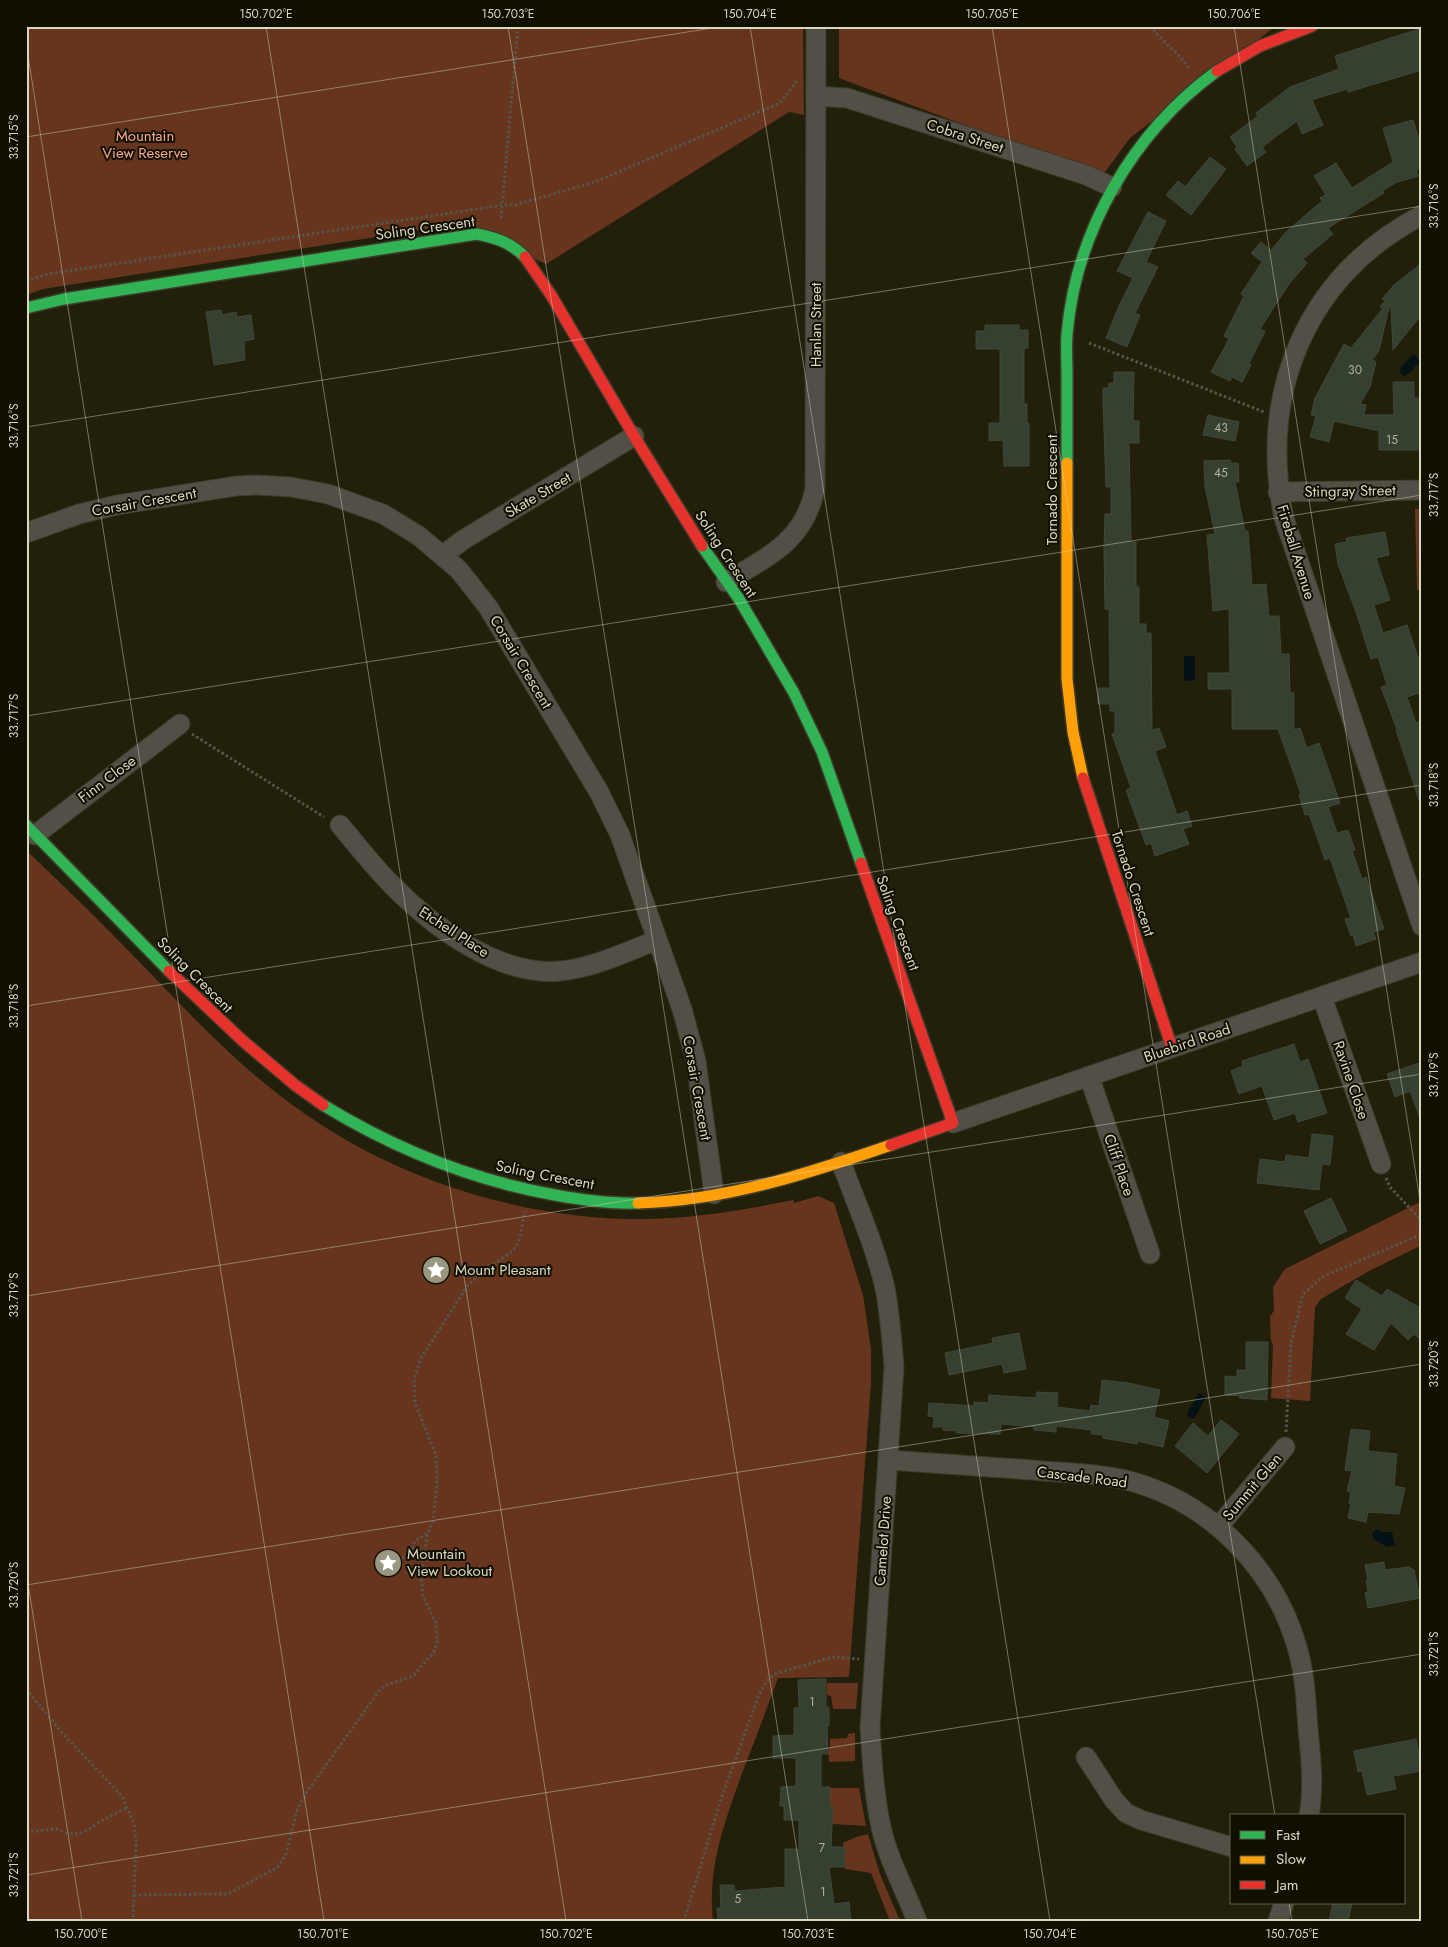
<svg xmlns="http://www.w3.org/2000/svg" width="1448" height="1947" font-family="Jost,sans-serif">
<style>
.green{fill:#67351e}
.water{fill:#041216}
.building{fill:#354031;stroke:#40483a}
.lines{fill:none;stroke-linecap:round;stroke-linejoin:round}
.street-casing{stroke:#3e3b29;stroke-width:21}
.fast-casing{stroke:#3e3b29;stroke-width:14}
.slow-casing{stroke:#3e3b29;stroke-width:14}
.jam-casing{stroke:#3e3b29;stroke-width:14}
.path{stroke:#565549;stroke-width:3;stroke-dasharray:2.5 2.5;stroke-linecap:butt}
.street{stroke:#514f46;stroke-width:19}
.fast{stroke:#30b455;stroke-width:11}
.slow{stroke:#ff9f0a;stroke-width:11}
.jam{stroke:#e5322d;stroke-width:11}
.ticks{fill:none;stroke:#dad7bf;stroke-width:1;stroke-opacity:0.45}
.labels{text-anchor:middle;dominant-baseline:central;stroke-width:4;stroke-linejoin:round;paint-order:stroke}
.number-label{font-size:12px;fill:#b1b19c}
.park-label{font-size:15px;fill:#f8a88a;stroke:#110f00}
.street-label{font-size:15px;fill:#dad7bf;stroke:#110f00}
.poi-label{font-size:15px;fill:#dad7bf;stroke:#110f00;text-anchor:start}
.neatline{fill:none;stroke:#dad7bf;stroke-width:2}
.ticks-label{font-size:12px;text-anchor:middle;fill:#dad7bf}
</style>
<rect width="100%" height="100%" fill="#221f0b"/>
<g class="green">
<path d="M26 26H803L804 115 789 112 546 264 459 224 43 289 26 295Z"/>
<path d="M839 26H1276L1130 138 1102 176 839 78Z"/>
<path d="M1415 509H1422V590H1417Z"/>
<path d="M26 850C55 878 85 906 113 935 167 989 217 1047 278 1094 381 1175 515 1220 646 1219 696 1218 744 1210 793 1200L794 1203 818 1196 834 1203 863 1295 871 1349V1384L849 1677 778 1678C767 1708 756 1738 744 1768 726 1819 707 1865 713 1921H26Z"/>
<path d="M1422 1201V1245L1369 1271 1321 1299 1315 1307 1310 1401 1271 1398 1273 1346 1271 1340 1270 1316 1274 1311 1273 1287 1285 1269Z"/>
<path d="M827 1683H858L856 1709H833L831 1696 827 1695Z"/>
<path d="M855 1733V1761L829 1762 828 1748H830V1739L847 1738 848 1734Z"/>
<path d="M830 1788H859L866 1826 833 1824V1808L830 1807Z"/>
<path d="M868 1834 880 1874 900 1921H890L871 1873 845 1869 843 1843 856 1837Z"/>
</g>
<g class="water">
<path d="M1412 355H1415L1421 363 1414 367 1412 371 1404 376 1400 373 1401 368Z"/>
<path d="M1184 656H1195V680L1184 681Z"/>
<path d="M1199 1393 1206 1397 1194 1419 1188 1416 1187 1413Z"/>
<path d="M1376 1529 1383 1532H1392L1395 1545 1387 1547 1374 1539 1372 1534Z"/>
</g>
<g class="building">
<path d="M1422 28V70L1348 92 1347 89 1312 100 1323 125 1302 134 1297 121 1262 147 1266 152 1247 166 1235 149 1237 147 1230 137 1258 116 1256 113 1290 87 1339 69 1335 56Z"/>
<path d="M1413 120 1418 136 1422 135V169L1416 170 1418 176 1395 183 1382 191 1384 193 1328 228 1333 234 1303 259 1307 263 1289 284 1260 329 1265 332 1249 363 1251 365 1242 382 1232 377 1230 381 1211 372 1229 339 1224 336 1244 296 1241 294 1262 262 1251 253 1261 242 1271 250 1287 231 1322 201 1320 198 1326 195 1314 176 1336 163 1352 188 1393 162 1383 128Z"/>
<path d="M1210 157 1226 169 1191 215 1166 195 1178 181 1185 187Z"/>
<path d="M1148 212 1166 221 1146 262 1158 267 1135 313 1140 315 1127 347 1106 338 1119 306 1133 278 1117 271Z"/>
<path d="M1422 263V314L1393 350 1391 308 1389 307 1379 351 1372 360 1376 362 1370 387 1360 404 1366 405 1364 415H1394L1393 382H1414V398H1422V450H1379V431L1334 421 1329 442 1310 437 1316 416 1311 415 1315 398 1344 344 1351 348 1384 307H1380L1385 301 1382 299 1394 285Z"/>
<path d="M221 310 222 315 236 312 237 317 251 315 254 339 244 341 245 360 214 365 206 312Z"/>
<path d="M985 325H1019V330H1028V348H1024V404H1027V423H1029V466H1004L1003 440 989 441V423H1000V349H976V331H985Z"/>
<path d="M1114 372H1134L1133 421H1139V443H1129L1131 542H1136V587H1139V624H1146V633H1151L1152 730 1159 728 1166 747 1155 751 1177 815 1187 811 1192 826 1183 829 1189 844 1155 856 1151 843 1146 845 1126 790 1131 788 1112 734 1115 733V711H1110V704H1098V688H1110L1109 609H1105L1104 549 1105 514H1111V487H1106L1103 402V388H1109V383H1114Z"/>
<path d="M1208 415 1239 422 1235 441 1203 435Z"/>
<path d="M1231 460 1230 463H1238L1239 482H1235L1245 531H1248L1252 585 1266 584 1269 616H1279L1281 654H1289L1290 693H1294V730L1300 728 1307 748 1319 743 1340 803 1328 807 1337 833 1348 830 1355 850 1352 851 1362 879 1366 877 1384 929 1373 932 1376 939 1356 946 1353 935 1351 936 1345 919 1351 918 1330 858 1325 860 1309 814 1305 815 1299 795 1301 794 1278 729H1232V689H1208V673H1230L1229 609 1213 611 1207 535 1215 534 1205 487 1204 461Z"/>
<path d="M1385 532 1389 555 1376 558 1390 600 1374 605 1383 633 1407 625 1422 669V692L1407 697 1416 723 1422 721V800H1419L1396 730 1397 729 1381 687 1387 685 1378 657 1371 659 1356 612 1338 564 1335 544 1347 542 1346 538Z"/>
<path d="M1294 1044 1300 1062 1308 1059 1327 1113 1298 1122 1295 1113 1274 1120 1262 1086 1239 1094 1231 1071 1243 1066 1242 1061Z"/>
<path d="M1422 1062V1118H1420L1410 1091 1395 1097 1387 1074Z"/>
<path d="M1312 1134 1333 1136 1330 1165 1322 1164 1319 1190 1257 1183 1260 1159 1285 1162 1286 1155 1309 1158Z"/>
<path d="M1331 1198 1347 1231 1320 1244 1304 1211Z"/>
<path d="M1356 1280 1382 1296 1387 1289 1422 1309V1341L1414 1334 1408 1340 1391 1323 1374 1350 1346 1334 1362 1309 1345 1298Z"/>
<path d="M1019 1333 1026 1369 1004 1373 1002 1364 949 1375 945 1353 993 1343 992 1338Z"/>
<path d="M1246 1342H1268L1267 1400 1239 1398 1241 1396 1225 1395V1376L1237 1377V1370H1246Z"/>
<path d="M1102 1380 1128 1383 1160 1390 1154 1417 1169 1421 1163 1447 1137 1441V1444L1103 1438V1435L1091 1434 1092 1430 1056 1426V1432L1034 1430V1427L1001 1424 1000 1434 956 1433 957 1431 943 1430V1427H933L934 1417 928 1416 929 1403 974 1406V1402L988 1403 989 1395 1036 1398 1037 1392 1058 1393 1057 1407 1090 1411 1091 1405 1099 1406Z"/>
<path d="M1221 1420 1239 1434 1207 1473 1175 1446 1193 1423 1208 1436Z"/>
<path d="M1351 1429 1370 1431 1368 1451 1397 1454 1394 1486 1405 1488 1399 1514 1368 1512 1366 1522 1348 1518 1351 1504 1349 1503 1351 1492 1347 1491 1352 1471 1345 1470Z"/>
<path d="M1384 1562 1385 1570 1409 1567 1414 1570 1420 1598 1368 1608 1365 1593 1368 1592 1366 1581H1368L1365 1565Z"/>
<path d="M826 1679V1707H829V1726H827L828 1754H821V1787H830V1807H833L831 1847H845V1867H829L834 1904 849 1902 851 1921H718L717 1908H721L720 1885H734L735 1891 785 1887V1849H799V1820H784V1806H780L781 1787 796 1786V1758H773V1736L794 1735V1708H799L798 1680Z"/>
<path d="M1416 1739 1422 1771 1393 1776 1396 1789 1367 1795 1362 1771 1358 1772 1354 1751Z"/>
<path d="M1333 1903H1352L1348 1921H1329Z"/>
</g>
<g class="lines">
<g class="street-casing">
<g id="street">
<path d="M816 96 847 98 1086 175 1112 187"/>
<path d="M1422 215C1306 276 1258 392 1284 518L1422 926"/>
<path d="M1278 492 1422 490"/>
<path d="M26 533 79 514 117 505 236 486 256 485 291 487 328 494 383 514 419 536 459 570 488 607 599 792 620 835 682 1009 696 1061 714 1194"/>
<path d="M443 555 463 540 634 436"/>
<path d="M726 582C768 556 804 542 815 489L816 26"/>
<path d="M340 825C357 845 373 866 392 885 432 926 499 977 560 971 593 968 626 952 657 940"/>
<path d="M35 835 180 724"/>
<path d="M1322 997 1381 1164"/>
<path d="M1089 1076 1150 1254"/>
<path d="M953 1123 1422 962"/>
<path d="M841 1162C856 1203 875 1245 885 1288 890 1314 892 1341 894 1367L870 1727C872 1761 874 1794 881 1827 888 1859 905 1890 917 1921"/>
<path d="M889 1460C937 1463 984 1467 1032 1470 1065 1473 1098 1473 1130 1481 1210 1503 1274 1567 1297 1647 1305 1674 1306 1701 1308 1729 1311 1758 1314 1787 1309 1816"/>
<path d="M1219 1526 1285 1447"/>
<path d="M1086 1757 1114 1800 1126 1813 1141 1820 1232 1847"/>
<path d="M1278 1921 1284 1903"/>
</g>
</g>
<g class="fast-casing">
<g id="fast">
<path d="M26 308 64 299 477 234C496 238 510 242 525 257"/>
<path d="M1067 463C1067 434 1067 405 1067 375 1067 362 1066 347 1067 334 1076 231 1133 132 1217 71"/>
<path d="M702 546 739 599 794 693 822 752 861 863"/>
<path d="M26 825 169 971"/>
<path d="M323 1105C395 1149 471 1180 555 1195 582 1200 610 1204 638 1203"/>
</g>
</g>
<g class="slow-casing">
<g id="slow">
<path d="M1067 463V679L1073 732 1083 778"/>
<path d="M638 1203C725 1201 810 1173 891 1145"/>
</g>
</g>
<g class="jam-casing">
<g id="jam">
<path d="M1217 71 1260 46 1312 26"/>
<path d="M525 257 551 295 634 436 702 546"/>
<path d="M1083 778 1172 1048"/>
<path d="M861 863 953 1123 891 1145"/>
<path d="M169 971 243 1041 295 1085 323 1105"/>
</g>
</g>
<g class="path">
<path d="M1150 26C1162 41 1178 52 1189 68"/>
<path d="M501 218 518 26"/>
<path d="M26 281 48 274 503 205H515L595 182 780 103 798 79"/>
<path d="M1089 343 1264 412"/>
<path d="M192 734 324 817"/>
<path d="M1386 1178 1390 1187 1422 1221"/>
<path d="M1286 1432 1291 1343 1303 1294 1324 1276 1422 1234"/>
<path d="M388 1563 410 1555 415 1541 428 1533"/>
<path d="M26 1689 63 1734 122 1796 134 1823 136 1840 133 1921"/>
<path d="M26 1832 57 1829 67 1833 78 1834 88 1830 101 1821 128 1807"/>
<path d="M134 1895 228 1894 278 1867 286 1854 297 1810 306 1793 379 1691 384 1686 413 1676 434 1652 437 1643 436 1623 423 1597 421 1574 423 1558 428 1533 433 1521 437 1484 436 1455 415 1403 414 1380 421 1358 468 1285 493 1265 513 1251 519 1241 525 1211"/>
<path d="M683 1921 686 1914 721 1799 758 1697C763 1687 767 1678 777 1673L833 1657 859 1659"/>
</g>
<use href="#street" class="street"/>
<use href="#fast" class="fast"/>
<use href="#slow" class="slow"/>
<use href="#jam" class="jam"/>
</g>
<path class="ticks" d="M266 26 566 1921M508 26 808 1921M750 26 1050 1921M992 26 1275 1816M1234 26 1422 1213M26 43 324 1921M26 137 725 26M26 427 1422 206M26 716 1422 495M26 1006 1422 785M26 1296 1422 1074M26 1571 82 1921M26 1585 1422 1364M26 1875 1422 1654M1289 1903 1292 1921"/>
<defs>
<g id="sight-disc" transform="scale(1.4375)"><circle r="9.5" fill="#9a9780" stroke="#110f00"/><path d="M0-6L1.8-2.2L6-1.7L2.9 1.2L3.7 5.4L0 3.3L-3.7 5.4L-2.9 1.2L-6-1.7L-1.8-2.2Z" fill="#fff"/></g>
</defs>
<g fill-rule="evenodd">
<use href="#sight-disc" x="436" y="1270"/>
<use href="#sight-disc" x="388" y="1563"/>
</g>
<g class="labels">
<g class="number-label">
<text x="1355" y="370">30</text>
<text x="1221" y="428">43</text>
<text x="1392" y="440">15</text>
<text x="1221" y="473">45</text>
<text x="812" y="1702">1</text>
<text x="822" y="1848">7</text>
<text x="823" y="1892">1</text>
<text x="738" y="1899">5</text>
</g>
<g class="park-label">
<text x="145" y="136">Mountain<tspan x="145" dy="17">View Reserve</tspan></text>
</g>
<g class="street-label">
<text transform="translate(965 136) rotate(18)">Cobra Street</text>
<text transform="translate(425 228) rotate(-8)">Soling Crescent</text>
<text transform="translate(816 325) rotate(-90)">Hanlan Street</text>
<text transform="translate(1052 490) rotate(-90)">Tornado Crescent</text>
<text transform="translate(1350 491) rotate(-1)">Stingray Street</text>
<text transform="translate(538 495) rotate(-31)">Skate Street</text>
<text transform="translate(144 502) rotate(-10)">Corsair Crescent</text>
<text transform="translate(1296 552) rotate(73)">Fireball Avenue</text>
<text transform="translate(726 554) rotate(57)">Soling Crescent</text>
<text transform="translate(521 662) rotate(59)">Corsair Crescent</text>
<text transform="translate(107 779) rotate(-37)">Finn Close</text>
<text transform="translate(1133 883) rotate(72)">Tornado Crescent</text>
<text transform="translate(898 923) rotate(70)">Soling Crescent</text>
<text transform="translate(454 932) rotate(33)">Etchell Place</text>
<text transform="translate(195 975) rotate(45)">Soling Crescent</text>
<text transform="translate(1187 1043) rotate(-19)">Bluebird Road</text>
<text transform="translate(1351 1080) rotate(71)">Ravine Close</text>
<text transform="translate(697 1088) rotate(80)">Corsair Crescent</text>
<text transform="translate(1119 1165) rotate(71)">Cliff Place</text>
<text transform="translate(545 1175) rotate(11)">Soling Crescent</text>
<text transform="translate(1082 1477) rotate(7)">Cascade Road</text>
<text transform="translate(1252 1487) rotate(-50)">Summit Glen</text>
<text transform="translate(883 1541) rotate(-86)">Camelot Drive</text>
</g>
<g class="poi-label">
<text x="455" y="1270">Mount Pleasant</text>
<text x="407" y="1554">Mountain<tspan x="407" dy="17">View Lookout</tspan></text>
</g>
</g>
<rect width="1448" height="1947" fill="none" stroke="#110f00" stroke-width="55"/>
<rect x="1230" y="1814" width="175" height="90" fill="#110f00" stroke="#615f4c"/>
<rect x="1240" y="1831" width="25" height="8" fill="#30b455" stroke="#615f4c"/>
<text x="1276" y="1840" font-size="15" fill="#dad7bf">Fast</text>
<rect x="1240" y="1856" width="25" height="8" fill="#ff9f0a" stroke="#615f4c"/>
<text x="1276" y="1864" font-size="15" fill="#dad7bf">Slow</text>
<rect x="1240" y="1881" width="25" height="8" fill="#e5322d" stroke="#615f4c"/>
<text x="1276" y="1890" font-size="15" fill="#dad7bf">Jam</text>
<rect x="28" y="28" width="1392" height="1892" class="neatline"/>
<g class="ticks-label">
<text x="266" y="18">150.702°E</text>
<text x="508" y="18">150.703°E</text>
<text x="750" y="18">150.704°E</text>
<text x="992" y="18">150.705°E</text>
<text x="1234" y="18">150.706°E</text>
<text transform="translate(14 137) rotate(-90)" y="4">33.715°S</text>
<text transform="translate(1434 206) rotate(-90)" y="4">33.716°S</text>
<text transform="translate(14 426) rotate(-90)" y="4">33.716°S</text>
<text transform="translate(1434 495) rotate(-90)" y="4">33.717°S</text>
<text transform="translate(14 716) rotate(-90)" y="4">33.717°S</text>
<text transform="translate(1434 785) rotate(-90)" y="4">33.718°S</text>
<text transform="translate(14 1006) rotate(-90)" y="4">33.718°S</text>
<text transform="translate(1434 1075) rotate(-90)" y="4">33.719°S</text>
<text transform="translate(14 1295) rotate(-90)" y="4">33.719°S</text>
<text transform="translate(1434 1364) rotate(-90)" y="4">33.720°S</text>
<text transform="translate(14 1585) rotate(-90)" y="4">33.720°S</text>
<text transform="translate(1434 1654) rotate(-90)" y="4">33.721°S</text>
<text transform="translate(14 1875) rotate(-90)" y="4">33.721°S</text>
<text x="81" y="1938">150.700°E</text>
<text x="323" y="1938">150.701°E</text>
<text x="566" y="1938">150.702°E</text>
<text x="808" y="1938">150.703°E</text>
<text x="1050" y="1938">150.704°E</text>
<text x="1292" y="1938">150.705°E</text>
</g>
</svg>
